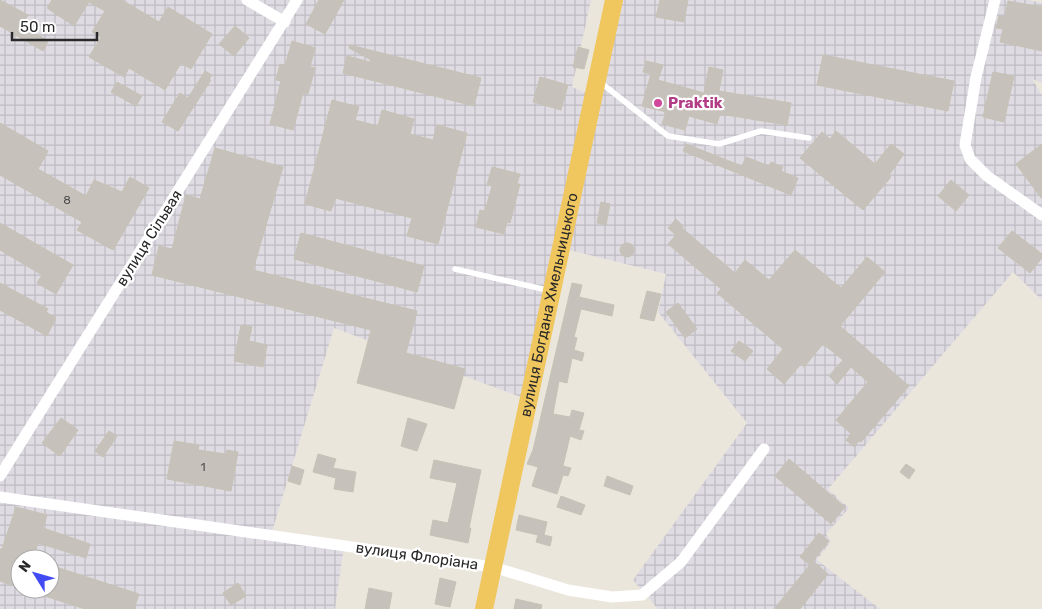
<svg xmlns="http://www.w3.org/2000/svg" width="1042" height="609" font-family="Rubik,sans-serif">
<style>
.industrial{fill:url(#industrial-grid);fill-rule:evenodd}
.building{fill:#c6c2bb;stroke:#c6c2b5}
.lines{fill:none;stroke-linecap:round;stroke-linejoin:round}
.service{stroke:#fff;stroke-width:5.5}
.minor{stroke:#fff;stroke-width:11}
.trunk{stroke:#f0c65e;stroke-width:18}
.hotel-dot{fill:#d1479c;stroke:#fff;stroke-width:2}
.labels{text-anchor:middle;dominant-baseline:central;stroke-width:4.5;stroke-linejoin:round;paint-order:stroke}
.number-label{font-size:12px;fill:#504f4e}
.hotel-label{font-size:15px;font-weight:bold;fill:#b23c85;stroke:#fff;text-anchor:start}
.street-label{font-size:15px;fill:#292929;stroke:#fff}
</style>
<defs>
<pattern id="industrial-grid" width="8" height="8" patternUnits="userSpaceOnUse" patternTransform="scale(1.25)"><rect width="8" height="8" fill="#dfdbe3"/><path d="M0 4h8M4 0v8" fill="none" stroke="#bfbcc3"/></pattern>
</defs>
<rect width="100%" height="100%" fill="#eae6db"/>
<path class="industrial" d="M0 0H591L572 87 593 96 614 0H1028L1042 3V83L1032 79 1042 95V300L1013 272 828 489 849 508 826 534 831 541 817 560 880 609H658L633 580 747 423 658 312 666 274 561 248 529 400 334 328 271 535 344 546 335 609H0ZM20 559H50V589H20Z"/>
<g class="building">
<path d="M0 0 28 15 22 25 48 41 43 51 0 26Z"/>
<path d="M52 0H122L159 22 168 7 212 34 191 69 181 63 165 90 129 68 124 77 89 57 101 37 92 32 105 11 89 2 74 26 47 8Z"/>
<path d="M319 0H344L325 34 306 24Z"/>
<path d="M660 0H688L684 22 656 17Z"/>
<path d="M1008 1 1042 7V51L1000 42 1003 29 996 28 999 16 1005 17Z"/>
<path d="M235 26 249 38 234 56 219 44Z"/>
<path d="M292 41 315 48 310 67 315 68 308 94 303 93 293 130 270 124 281 81 276 80 280 64 285 66Z"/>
<path d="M350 45 481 78 474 106 343 73 347 56 370 62 371 60 349 48Z"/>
<path d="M578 47 589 50 584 69 573 67Z"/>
<path d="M823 55 954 81 948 111 817 85Z"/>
<path d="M646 61 663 65 658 80 704 93 709 67 723 70 719 91 791 103 787 125 720 114 717 124 689 116 685 130 662 124 666 112 642 106 651 74 643 72Z"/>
<path d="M205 71 212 75 209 79 211 80 178 131 162 122 180 93 188 98Z"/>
<path d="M993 72 1014 76 1004 122 983 117Z"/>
<path d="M540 77 568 85 561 110 533 102Z"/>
<path d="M117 82 142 96 136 106 111 92Z"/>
<path d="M332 100 359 107 355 120 378 126 382 110 414 119 410 134 433 140 437 125 467 133 438 244 407 236 412 218 335 198 331 211 305 204Z"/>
<path d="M0 123 48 151 38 169 86 196 94 180 122 192 130 177 149 188 113 250 77 230 82 222 0 175Z"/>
<path d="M836 131 875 164 891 144 904 154 889 175 891 177 863 210 800 158 822 132 830 139Z"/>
<path d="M686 144 742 166 746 157 769 166 771 162 783 167 781 171 798 178 791 195 683 151Z"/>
<path d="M1042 144V199L1016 164Z"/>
<path d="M215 148 283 167 253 270 417 311 406 353 465 369 454 409 357 383 371 330 152 275 159 246 172 249 186 195 200 199Z"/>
<path d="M492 167 520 174 517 184H520L510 223 507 222 504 234 476 227 480 210 485 211 492 186 487 185Z"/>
<path d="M951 180 969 195 956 211 938 196Z"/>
<path d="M601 202 610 204 606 225 597 223Z"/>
<path d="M676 219 683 226 682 228 735 273 745 260 769 280 795 250 841 288 867 257 885 272 840 326 909 386 861 442 859 441 854 447 846 440 851 434 836 420 868 382 851 367 837 384 829 376 843 360 823 344 804 367 801 364 784 384 767 369 783 349 717 293 721 289 668 244 676 235 668 228Z"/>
<path d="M0 223 73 265 56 294 37 283 42 275 0 250Z"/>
<path d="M1012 231 1042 254V258L1030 273 998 248Z"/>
<path d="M301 233 424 266 417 292 294 259Z"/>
<circle cx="627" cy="250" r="7"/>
<path d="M0 283 48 309 46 312 56 318 47 336 0 310Z"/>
<path d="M572 283 582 285 579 297 614 305 612 316 581 309 574 337 577 338 574 350 584 353 582 361 572 358 567 383 559 381 553 414 570 417 572 410 584 413 579 430 584 431 581 440 570 436 563 466 571 468 568 476 563 475 557 494 532 486 538 467 527 464 533 450Z"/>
<path d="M647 291 661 294 654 321 640 318Z"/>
<path d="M678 303 697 329 685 338 666 312Z"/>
<path d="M241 325 252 327 249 341 267 345 263 367 234 361Z"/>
<path d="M739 341 753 351 745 361 731 351Z"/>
<path d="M61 418 78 430 60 456 42 443Z"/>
<path d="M408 418 427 424 417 451 401 446Z"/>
<path d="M109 431 117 436 103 457 95 451Z"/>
<path d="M174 441 199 445 198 450 226 454 227 450 238 452 231 491 167 479Z"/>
<path d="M318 454 336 459 333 468 356 472 353 492 334 489 336 478 313 472Z"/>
<path d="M789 459 845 507 831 524 775 476Z"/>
<path d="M434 460 481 470 469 528H471L468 543 430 535 433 520 448 523 457 483 430 478Z"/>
<path d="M906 464 915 470 909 479 900 472Z"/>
<path d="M292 466 304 470 300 485 288 481Z"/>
<path d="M607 476 633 486 630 495 604 486Z"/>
<path d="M561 496 585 505 581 515 557 507Z"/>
<path d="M16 507 47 515 43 528 90 544 86 558 38 543 33 559H20V588L0 581V549H2Z"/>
<path d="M519 515 547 522 544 535 552 537 550 546 536 542 538 535 516 530Z"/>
<path d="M819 533 829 541 810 565 800 557Z"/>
<path d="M813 561 828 574 800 609H774Z"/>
<path d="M50 565 139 594 134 609H85L29 591V589H50Z"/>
<path d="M440 578 456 582 450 607 435 604Z"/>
<path d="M238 583 246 596 231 605 223 593Z"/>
<path d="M369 588 392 593 389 609H365Z"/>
<path d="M516 599 542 605 541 609H514Z"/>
</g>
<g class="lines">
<g class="service">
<path d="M600 82 668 136 719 144 761 131 809 138"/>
<path d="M455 269 551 291"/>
</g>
<g class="minor">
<path d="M247 0 285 22"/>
<path d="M995 0 976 77 965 145 970 159 987 176 1042 215"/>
<path d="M0 476 297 0"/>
<path d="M0 497 493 567 568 590 612 597 642 595 681 562 764 449"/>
</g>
<path class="trunk" id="s1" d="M484 609 614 0"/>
</g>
<circle class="hotel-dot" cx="658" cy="103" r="5"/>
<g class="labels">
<g class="number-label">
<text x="67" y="200">8</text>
<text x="203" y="467">1</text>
</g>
<g class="hotel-label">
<text x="668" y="103">Praktik</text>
</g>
<g class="street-label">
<text transform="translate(149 238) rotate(-58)">вулиця Сільвая</text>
<text stroke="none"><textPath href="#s1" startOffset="311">вулиця Богдана Хмельницького</textPath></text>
<text transform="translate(417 556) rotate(8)">вулиця Флоріана</text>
</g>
</g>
<g transform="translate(35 574) rotate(307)"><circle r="24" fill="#ffffff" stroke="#a9a9a9"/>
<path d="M0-4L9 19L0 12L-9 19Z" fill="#414bf1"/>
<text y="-8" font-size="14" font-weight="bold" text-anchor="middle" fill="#292929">N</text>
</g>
<path d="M12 32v8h85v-8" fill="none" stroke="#292929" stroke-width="2.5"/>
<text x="20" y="32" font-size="15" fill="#292929" stroke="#ffffff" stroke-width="4" paint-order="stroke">50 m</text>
</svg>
